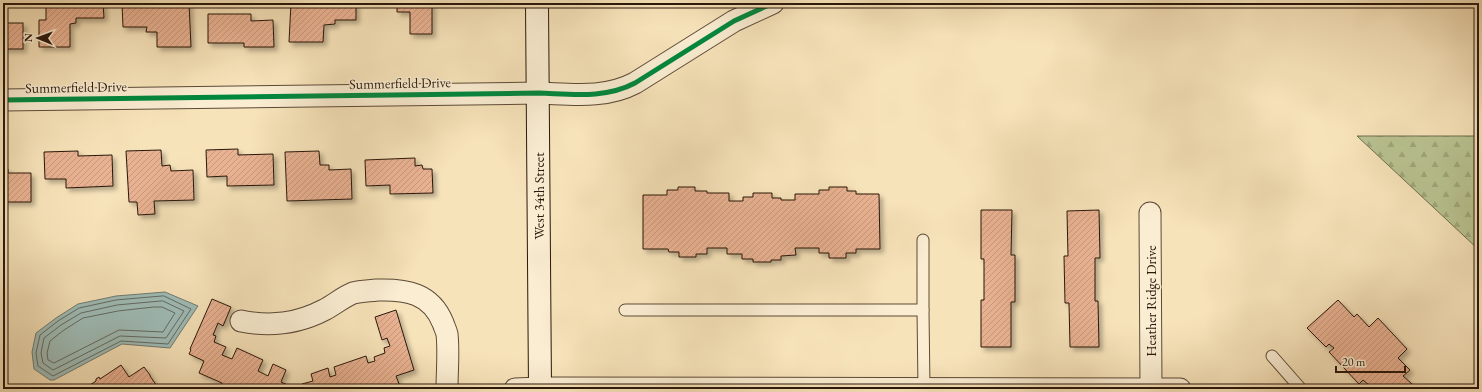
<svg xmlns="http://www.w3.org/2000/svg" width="1482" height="392" font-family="'EB Garamond',serif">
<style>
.forest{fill:url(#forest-firs);stroke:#716e4e}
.water{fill:#9fbdb8;stroke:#707b73}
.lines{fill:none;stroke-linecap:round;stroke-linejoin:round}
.shore{stroke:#646a62;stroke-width:1}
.building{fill:url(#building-hatch);stroke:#29170b;filter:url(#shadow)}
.lane-casing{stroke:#5c4a37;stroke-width:13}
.street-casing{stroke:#5c4a37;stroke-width:23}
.secondary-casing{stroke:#29170b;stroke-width:24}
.lane{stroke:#faedd2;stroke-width:11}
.street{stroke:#faedd2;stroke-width:21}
.secondary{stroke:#faedd2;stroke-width:22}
.cycleway-casing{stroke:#faedd2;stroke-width:8}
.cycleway{stroke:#00873e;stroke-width:5}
.labels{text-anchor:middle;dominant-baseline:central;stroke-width:3;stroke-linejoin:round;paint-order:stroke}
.street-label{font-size:14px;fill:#29170b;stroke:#faedd2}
</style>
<defs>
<pattern id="forest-firs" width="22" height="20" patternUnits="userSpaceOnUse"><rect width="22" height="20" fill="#b9c492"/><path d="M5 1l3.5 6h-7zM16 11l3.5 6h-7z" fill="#9fa87d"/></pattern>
<pattern id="building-hatch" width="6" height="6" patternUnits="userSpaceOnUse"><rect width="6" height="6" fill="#e9b292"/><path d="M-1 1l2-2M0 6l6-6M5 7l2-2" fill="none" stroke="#c8987d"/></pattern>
<filter id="shadow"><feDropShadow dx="3.5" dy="3.5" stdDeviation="2" flood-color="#0004"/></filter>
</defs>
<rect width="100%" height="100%" fill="#f7e3ba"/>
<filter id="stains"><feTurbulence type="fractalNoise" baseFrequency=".005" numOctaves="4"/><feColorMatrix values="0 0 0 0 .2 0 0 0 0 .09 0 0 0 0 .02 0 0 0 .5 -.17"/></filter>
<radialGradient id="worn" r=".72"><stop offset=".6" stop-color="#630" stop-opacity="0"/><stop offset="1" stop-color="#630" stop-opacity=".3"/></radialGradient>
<path class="forest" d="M1357 136H1479V250Z"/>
<path class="water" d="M165 292 198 306 170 348 122 344 54 380H50L34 369 32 352 36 333 56 318 78 304 116 296Z"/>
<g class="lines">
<g class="shore">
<path d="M164 296 191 309 168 344 121 341 53 376 38 366 36 353 40 335 58 321 79 308 116 300Z"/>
<path d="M163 301 184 311 166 338 120 336 53 370 43 363 41 353 44 338 61 325 81 313 117 305Z"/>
<path d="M154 307H162L175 313 163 332 119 330 54 363 48 360 47 353 50 341 64 330 83 318 118 311Z"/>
</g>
</g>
<g class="building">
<path d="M46 3H103L104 18H76V23L70 24V47H39V20H46Z"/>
<path d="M122 3H189L191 47H157V32H146L147 27H123Z"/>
<path d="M291 3H356V20H335V24L324 25 323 42H289Z"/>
<path d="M397 3H432V34H410V12H397Z"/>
<path d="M208 14H251V21L273 20 274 47H244V43H208Z"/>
<rect x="3" y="23" width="20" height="26"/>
<path d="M238 149V155L273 154 274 185 227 186V176L207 177 206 150Z"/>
<path d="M161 150 162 166 170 165 171 171 193 170 194 200 154 201 155 214 138 215 137 202H129L126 151Z"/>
<path d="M78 151V156L112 155 113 186 66 188V179H45L44 152Z"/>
<path d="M319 151 320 165H329V170L351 169 352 199 287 201 285 152Z"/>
<path d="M415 158V166L422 165 423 169H432L433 193 390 194V185L366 186 365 160Z"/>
<path d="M3 169H8V173H31V202H3Z"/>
<path d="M678 187H695V191H707V193H729V201H743V197H753V193H772V198H781V200H795V194H819V190H829V187H847V191H856V194H879L880 249H856V253H846V258H829V253H819V248H795L796 255 781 256V260H771V262H753V259H742V254H727V248H707V254H696V257H679V252H669L668 249H643V195H667V190H678Z"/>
<path d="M981 210H1012L1011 255H1015V302H1011V347H981V300H984V259H981Z"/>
<path d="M1099 210 1100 258H1095V301H1098L1099 347H1070L1069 303H1065L1064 256H1068L1067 211Z"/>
<path d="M212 299 231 307 223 326 218 323 213 335 216 336 214 342 226 347 222 355 232 359 237 348 263 360 258 371 268 376 273 364 286 370 281 382 292 387 291 389H226L220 387 222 383 199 373 204 361 189 354 191 350 190 349Z"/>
<path d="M1338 300 1354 317 1357 314 1369 327 1378 318 1407 349 1398 358 1410 370 1403 376 1412 384 1407 389H1365L1369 385 1363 380 1359 384 1329 352 1334 348 1329 344 1326 347 1307 328Z"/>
<path d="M396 310 414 370 396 376 401 389H303L302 384 313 381 311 374 328 368 330 377 336 375 334 367 366 356 368 363 375 361 374 357 385 353 384 348 390 346 387 338 382 340 375 317Z"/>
<path d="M121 365 129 377 144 367 150 375V376L159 389H84L96 381V379L99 377 100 379Z"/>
</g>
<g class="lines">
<g class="lane-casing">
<g id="lane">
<path d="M625 310H923L924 389"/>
<path d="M923 310V240"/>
<path d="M1272 356 1301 389"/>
</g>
</g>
<g class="street-casing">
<g id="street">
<path d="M3 100 539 93C571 94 605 99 635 83L734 21 773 3"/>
<path d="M1150 213 1151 389"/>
<path d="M241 321C271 327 297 324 324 310 334 305 343 297 353 293 361 291 369 291 377 290 406 289 431 293 443 323 444 326 446 330 447 334 449 352 447 371 447 389"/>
<path d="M515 389 540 388 1180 389"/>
</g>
</g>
<g class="secondary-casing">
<path id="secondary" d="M537 3 540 389"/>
</g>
<use href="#lane" class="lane"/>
<use href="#street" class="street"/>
<use href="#secondary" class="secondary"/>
<g class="cycleway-casing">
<g id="cycleway">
<path d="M3 100 539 93C571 94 605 99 635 83L734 21 773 3"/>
<path d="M515 389 540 388 1180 389"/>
</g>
</g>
<use href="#cycleway" class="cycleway"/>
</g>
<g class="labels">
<g class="street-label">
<text transform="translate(400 83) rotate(-1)">Summerfield Drive</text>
<text transform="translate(76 87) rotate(-1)">Summerfield Drive</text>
<text transform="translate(539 196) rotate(-90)">West 34th Street</text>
<text transform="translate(1151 301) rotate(-90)">Heather Ridge Drive</text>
</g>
</g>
<rect width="1482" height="392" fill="none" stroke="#f7e3ba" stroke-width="16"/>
<rect x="4" y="4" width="1474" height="384" fill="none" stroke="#29170b" stroke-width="2"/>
<rect x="8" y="8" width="1466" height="376" fill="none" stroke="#29170b"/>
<g transform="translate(38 38) rotate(271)" stroke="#faedd2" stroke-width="3" paint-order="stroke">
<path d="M0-3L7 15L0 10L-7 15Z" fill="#29170b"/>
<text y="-6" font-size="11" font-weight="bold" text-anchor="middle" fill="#29170b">N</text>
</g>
<path d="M1336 366v6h69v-6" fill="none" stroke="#29170b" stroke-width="2"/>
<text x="1342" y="366" font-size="12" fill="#29170b" stroke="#faedd2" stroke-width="3" paint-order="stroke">20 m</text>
<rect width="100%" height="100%" filter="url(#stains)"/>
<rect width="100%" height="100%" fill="url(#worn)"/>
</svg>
